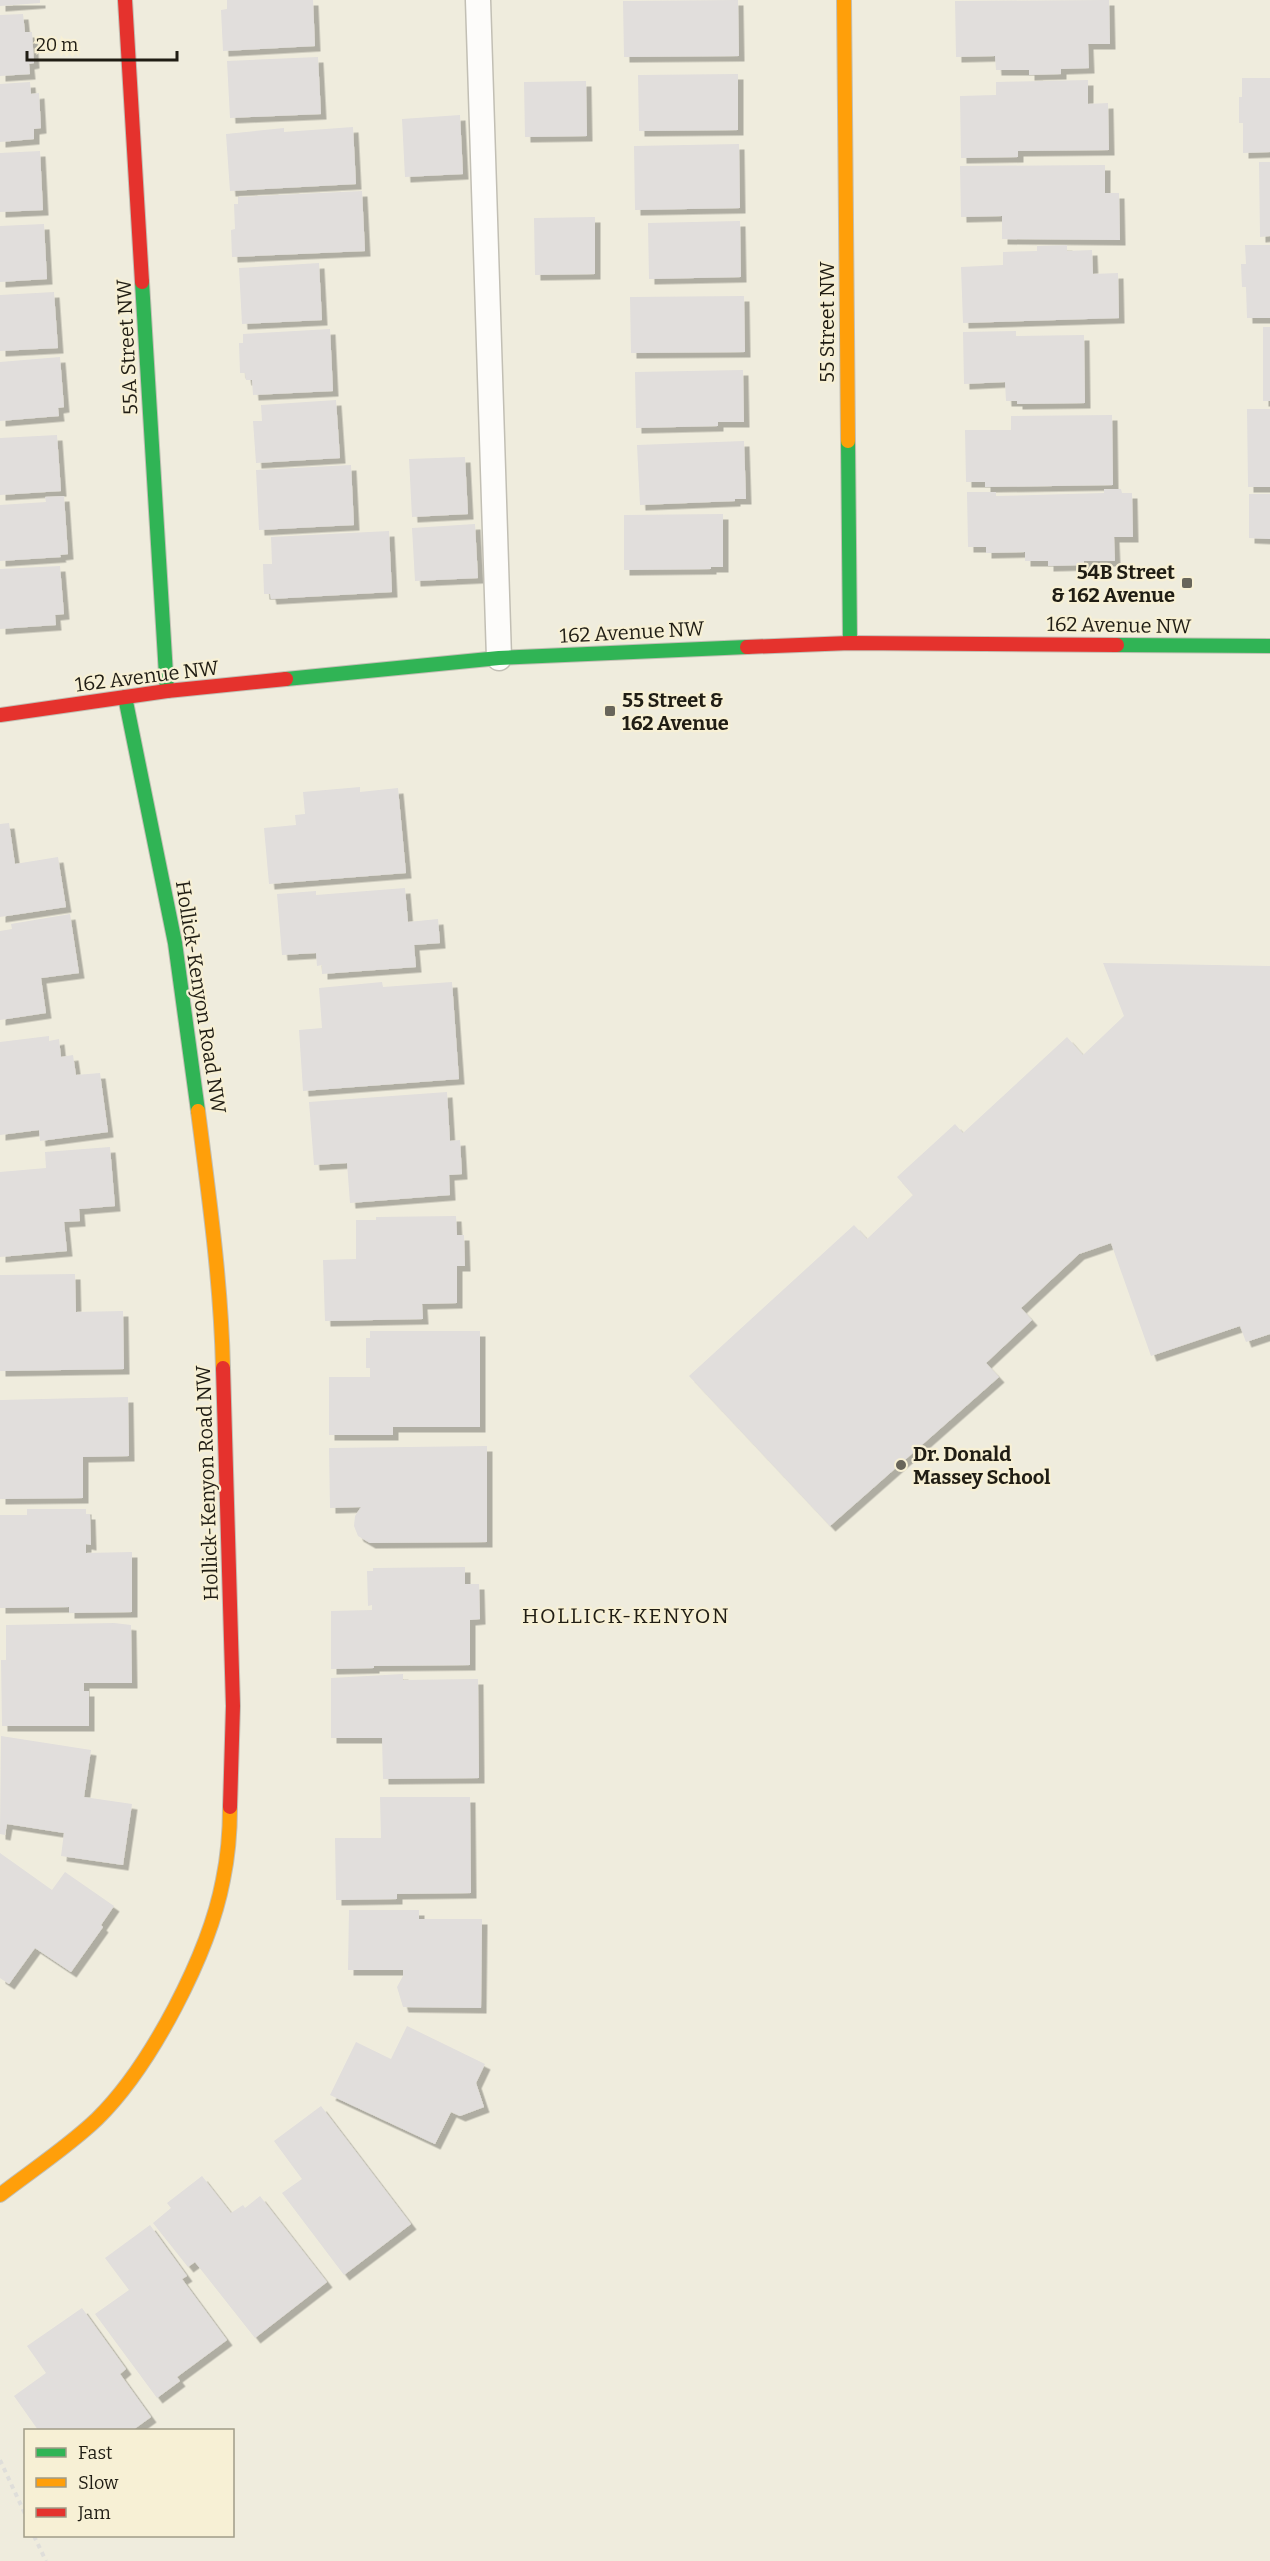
<svg xmlns="http://www.w3.org/2000/svg" width="1270" height="2561" font-family="Bitter,serif">
<style>
.building{fill:#e1dedc;filter:url(#shadow)}
.lines{fill:none;stroke-linecap:round;stroke-linejoin:round}
.lane-casing{stroke:#c2bfb4;stroke-width:27}
.fast-casing{stroke:#c2bfb4;stroke-width:16}
.slow-casing{stroke:#c2bfb4;stroke-width:16}
.jam-casing{stroke:#c2bfb4;stroke-width:16}
.path{stroke:#dfdeda;stroke-width:4;stroke-dasharray:4.5 4.5;stroke-linecap:butt}
.lane{stroke:#fdfcfa;stroke-width:24}
.fast{stroke:#30b455;stroke-width:14}
.slow{stroke:#ff9f0a;stroke-width:14}
.jam{stroke:#e5322d;stroke-width:14}
.poi-dot{fill:#68655a;stroke:#f7f0d5;stroke-width:2}
.labels{text-anchor:middle;dominant-baseline:central;stroke-width:4.5;stroke-linejoin:round;paint-order:stroke}
.street-label{font-size:20px;fill:#201d14;stroke:#f7f0d5}
.poi-label{font-size:20px;font-weight:bold;fill:#201d14;stroke:#f7f0d5;text-anchor:start}
.neighbourhood-label{font-size:21px;letter-spacing:1.5px;fill:#201d14;stroke:#f7f0d5}
</style>
<defs>
<filter id="shadow"><feDropShadow dx="5.5" dy="5.5" stdDeviation="0" flood-color="#0004"/></filter>
</defs>
<rect width="100%" height="100%" fill="#efecdd"/>
<path class="building" d="M0,0H40V3L0,6Z
M227,0H313L315,46L223,51L221,10L227,9Z
M738,0L739,56L624,57L623,1Z
M1109,0L1110,44H1088L1089,68L1061,69V74L1029,75V70H996L995,56L956,57L955,1Z
M23,14L25,32H32L34,63L29,64L30,74L0,76V15Z
M318,57L321,114L230,118L227,61Z
M738,74V130L639,131L638,75Z
M1242,78H1270V152L1243,153V123H1239V97H1242Z
M1088,80V104L1108,103L1109,150L1018,151V157L961,158L960,96L996,95V82Z
M586,81L587,136L525,137L524,82Z
M30,82L31,94L39,93L41,128L34,129V139L0,142V84Z
M460,115L463,174L405,177L402,119Z
M353,127L356,184L230,191L226,134L284,128V132Z
M739,144L740,208L635,210L634,146Z
M40,151L43,210L0,212V153Z
M1259,162H1270V236L1260,237Z
M1105,165V193H1119L1120,240L1002,239V216L961,217L960,166Z
M362,191L365,251L232,257L231,230L235,229L234,204H238V197Z
M595,217V274L535,275L534,218Z
M740,221L741,277L649,279L648,223Z
M44,224L47,279L0,282V226Z
M1067,245V251L1092,250L1093,274L1118,273L1119,318L963,323L961,267L1003,265V252L1037,251V246Z
M1245,245H1270V318H1247L1246,287H1242L1241,264H1246Z
M319,263L322,320L242,324L239,268Z
M54,292L58,348L0,351V295Z
M744,296L745,352L631,353L630,297Z
M1263,327H1270V401H1263Z
M330,329L333,391L253,395L252,380H246L245,373H240L239,343H243V334Z
M1016,331V336L1084,335L1085,403L1017,404V401H1006L1005,382L964,384L963,332Z
M60,357L64,407L58,408L59,416L0,421V362Z
M743,370L744,422H718V426L636,428L635,372Z
M336,400L340,458L256,463L253,421H262L261,405Z
M1247,409H1270V487H1248Z
M1112,415L1113,485L985,487V482H966L965,430H1011V416Z
M57,435L61,491L0,495V438Z
M744,441L746,499H735V501L640,505L637,445Z
M465,457L468,514L412,517L409,459Z
M351,465L354,525L259,530L256,470Z
M1104,489H1121L1122,493H1132L1133,537H1114L1115,561H1084V565L1048,566V561H1025V552L986,553V547H968L967,492H996V496L1104,493Z
M1249,494H1270V539L1249,538Z
M64,496L68,554L60,555L61,557L0,561V505L46,502L45,497Z
M723,514V567H711V569L624,570V515Z
M475,524L478,578L415,581L412,528Z
M389,531L392,592L271,599L270,594H264L263,564H272L271,537Z
M60,566L64,614L55,615L56,625L0,629V569Z
M360,787V792L398,788L406,873L269,884L264,828L296,825L295,815L305,814L303,792Z
M9,823L15,864L58,857L66,907L0,917V824Z
M405,888L408,922L438,919L440,943L414,945L416,967L322,974V965L317,966L316,953L282,955L277,894L316,891V895Z
M70,914L79,973L41,978L46,1013L0,1020V931L12,929L11,924Z
M1103,963L1270,966V1334L1246,1342L1240,1326L1151,1356L1111,1243L1079,1254L1021,1308L1032,1320L986,1363L999,1377L830,1526L689,1376L854,1225L867,1239L913,1195L897,1177L955,1124L963,1133L1067,1037L1083,1055L1124,1016Z
M382,982L383,987L452,982L459,1079L303,1091L299,1030L322,1028L319,988Z
M49,1036V1041L59,1039L61,1057L73,1055L76,1075L100,1073L108,1132L40,1141L39,1130L0,1135V1042Z
M447,1092L450,1141L460,1140L462,1174L449,1175L450,1195L350,1203L347,1163L314,1165L309,1102Z
M110,1147L115,1206L79,1209L80,1221L64,1222L67,1251L0,1257V1172L46,1168L45,1152Z
M456,1216L457,1235H464L465,1266H457V1303L422,1304L423,1319L325,1321L323,1260L356,1259V1220H376V1217Z
M75,1274L76,1312L123,1311L124,1369L0,1371V1275Z
M370,1331H480V1427H393V1435H329V1377H370V1368H366V1338H370Z
M128,1397L129,1456L83,1457V1498L0,1499V1400Z
M487,1446V1542L370,1543L358,1536L354,1526L355,1516L361,1507L330,1508L329,1448Z
M27,1509H86V1514H90L91,1545L86,1544V1553L132,1552V1612L69,1613V1607L0,1608V1515H27Z
M465,1567V1584H479L480,1619L470,1620V1665L374,1666V1668L331,1669V1611L372,1610V1605L368,1606L367,1571H373V1568Z
M114,1623L131,1625L132,1683H84V1691H89V1726H2L1,1660H6V1625Z
M403,1674V1680L478,1679L479,1778L383,1779L382,1738H331V1678Z
M1,1736L91,1750L84,1797L132,1804L123,1865L61,1856L64,1833L7,1824L5,1835L0,1834Z
M380,1797H470L471,1893L397,1894V1899L336,1900L335,1838H381Z
M0,1853L52,1890L65,1872L114,1906L101,1925L103,1927L71,1972L35,1948L9,1984L0,1978Z
M349,1910H419V1919H482L481,2008L403,2007L397,1987L403,1976V1970H348Z
M407,2026L485,2064L476,2083L484,2107L460,2116L451,2112L435,2144L330,2095L356,2042L391,2059Z
M321,2106L411,2224L344,2275L282,2193L302,2179L274,2141Z
M202,2176L231,2213L243,2205L245,2208L260,2196L327,2282L255,2338L195,2262L188,2267L153,2223L171,2208L167,2203Z
M150,2225L187,2276L182,2279L227,2340L177,2377L180,2381L157,2398L95,2314L129,2290L105,2258Z
M82,2308L126,2369L120,2374L151,2417L133,2430H38L14,2396L46,2373L27,2346Z"/>
<g class="lines">
<g class="lane-casing">
<path id="lane" d="M478,0L499,658"/>
</g>
<g class="fast-casing">
<path id="fast" d="M142,282L167,691
M848,441L850,643
M1117,645L1270,646
M286,679L499,658L747,647
M125,697L175,943L198,1111"/>
</g>
<g class="slow-casing">
<path id="slow" d="M844,0L848,441
M198,1111C209,1197 221,1282 223,1368
M0,2195C31,2171 69,2146 97,2119C151,2066 209,1954 223,1880C228,1856 230,1831 230,1807"/>
</g>
<g class="jam-casing">
<path id="jam" d="M125,0L142,282
M747,647L850,643L1117,645
M0,715L167,691L286,679
M223,1368L233,1706L230,1807"/>
</g>
<path class="path" d="M0,2460L26,2516
M34,2536L46,2561"/>
<use href="#lane" class="lane"/>
<use href="#fast" class="fast"/>
<use href="#slow" class="slow"/>
<use href="#jam" class="jam"/>
</g>
<g class="poi-dot">
<rect x="1181" y="577" width="12" height="12" rx="3"/>
<rect x="604" y="705" width="12" height="12" rx="3"/>
<circle cx="901" cy="1465" r="6"/>
</g>
<g class="labels">
<g class="street-label">
<text transform="translate(827 322) rotate(-90)">55 Street NW</text>
<text transform="translate(127 347) rotate(-93)">55A Street NW</text>
<text transform="translate(1119 625) rotate(1)">162 Avenue NW</text>
<text transform="translate(632 632) rotate(-3)">162 Avenue NW</text>
<text transform="translate(147 676) rotate(-7)">162 Avenue NW</text>
<text transform="translate(201 997) rotate(81)">Hollick-Kenyon Road NW</text>
<text transform="translate(207 1483) rotate(-92)">Hollick-Kenyon Road NW</text>
</g>
<g class="poi-label">
<text x="1175" y="572" text-anchor="end">54B Street<tspan x="1175" dy="23">&amp; 162 Avenue</tspan></text>
<text x="622" y="700">55 Street &amp;<tspan x="622" dy="23">162 Avenue</tspan></text>
<text x="913" y="1454">Dr. Donald<tspan x="913" dy="23">Massey School</tspan></text>
</g>
<g class="neighbourhood-label">
<text x="626" y="1616">HOLLICK-KENYON</text>
</g>
</g>
<rect x="24" y="2429" width="210" height="108" fill="#f7f0d5" stroke="#a19c88" stroke-width="1.5"/>
<rect x="36" y="2448" width="30" height="9" fill="#30b455" stroke="#a19c88" stroke-width="1.5"/>
<text x="78" y="2459" font-size="18" fill="#201d14">Fast</text>
<rect x="36" y="2478" width="30" height="9" fill="#ff9f0a" stroke="#a19c88" stroke-width="1.5"/>
<text x="78" y="2489" font-size="18" fill="#201d14">Slow</text>
<rect x="36" y="2508" width="30" height="9" fill="#e5322d" stroke="#a19c88" stroke-width="1.5"/>
<text x="78" y="2519" font-size="18" fill="#201d14">Jam</text>
<path d="M27 51v9h150v-9" fill="none" stroke="#201d14" stroke-width="3"/>
<text x="36" y="51" font-size="18" fill="#201d14" stroke="#f7f0d5" stroke-width="4.5" paint-order="stroke">20 m</text>
</svg>
